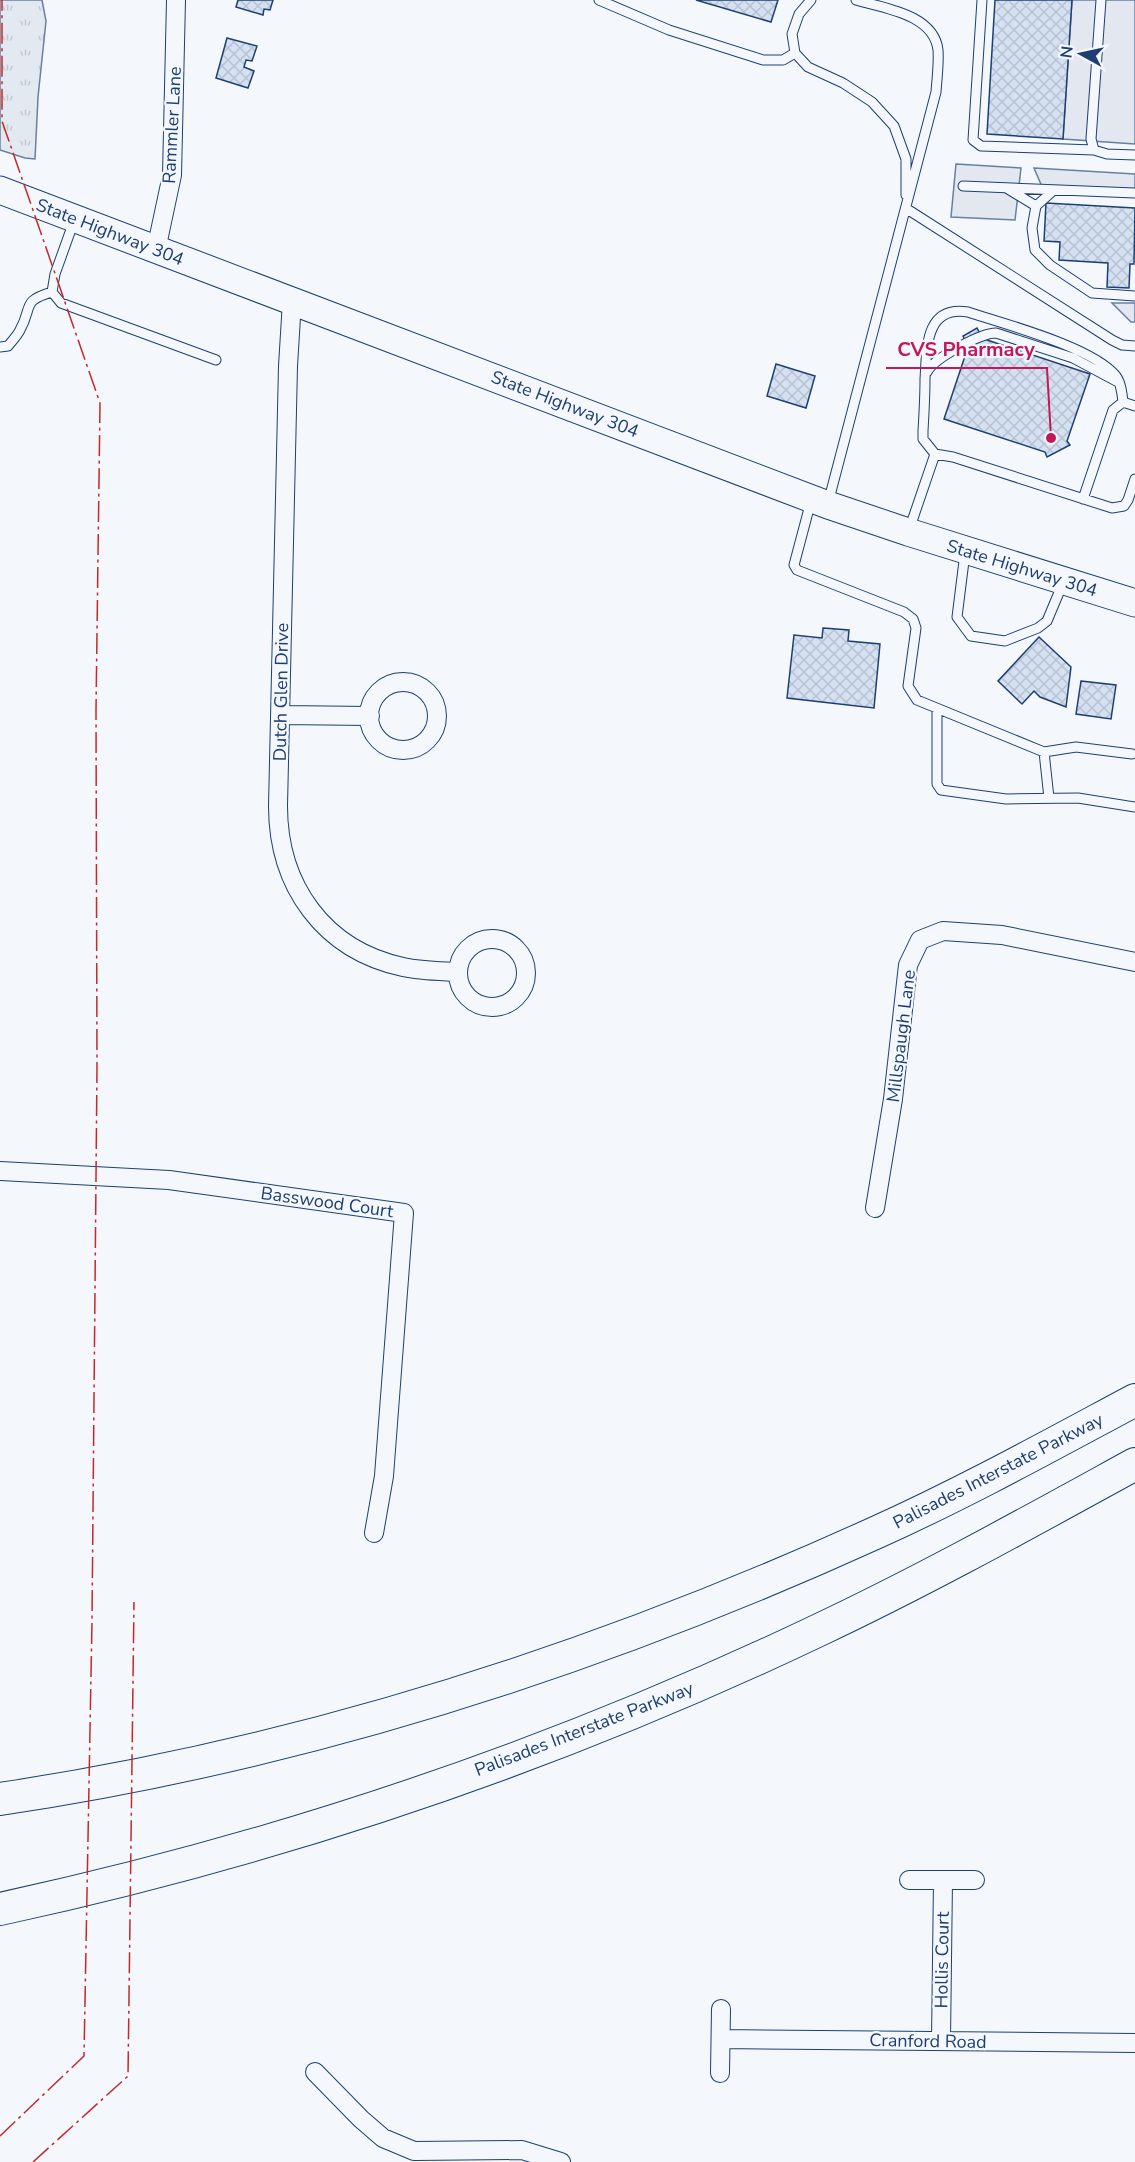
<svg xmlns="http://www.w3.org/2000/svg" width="1135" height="2162" font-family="'Nunito Sans',sans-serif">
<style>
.grass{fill:url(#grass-tufts);stroke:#687fa3;stroke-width:1.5}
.parking{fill:#e3e8f0;stroke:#687fa3;stroke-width:1.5}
.building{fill:url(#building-cross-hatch);stroke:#1d3f73;stroke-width:1.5}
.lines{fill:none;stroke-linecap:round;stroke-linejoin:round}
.service-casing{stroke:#1d3f73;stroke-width:11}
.minor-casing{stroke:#1d3f73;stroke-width:20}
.primary-casing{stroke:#1d3f73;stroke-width:29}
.motorway-casing{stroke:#1d3f73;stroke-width:34}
.service{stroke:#f4f7fb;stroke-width:9}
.minor{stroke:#f4f7fb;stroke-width:18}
.primary{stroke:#f4f7fb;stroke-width:27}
.motorway{stroke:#f4f7fb;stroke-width:32}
.power{stroke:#c62828;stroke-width:1.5;stroke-dasharray:21 4.5 3 4.5;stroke-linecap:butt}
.labels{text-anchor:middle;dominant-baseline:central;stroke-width:4.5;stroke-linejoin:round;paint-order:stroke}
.street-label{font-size:18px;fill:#1d3f73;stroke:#f4f7fb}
.leader{fill:none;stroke:#c2185b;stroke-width:2}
.callout-dot{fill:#c2185b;stroke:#f4f7fb;stroke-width:2}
.callout-label{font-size:20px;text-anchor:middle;font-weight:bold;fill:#c2185b;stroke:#f4f7fb;stroke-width:4.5;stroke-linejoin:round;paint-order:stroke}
</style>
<defs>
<pattern id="grass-tufts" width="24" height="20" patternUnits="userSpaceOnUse" patternTransform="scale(1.5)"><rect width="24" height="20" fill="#e3e9f0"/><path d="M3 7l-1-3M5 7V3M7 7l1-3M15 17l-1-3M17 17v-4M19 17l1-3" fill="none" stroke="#c2c9d1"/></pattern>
<pattern id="building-cross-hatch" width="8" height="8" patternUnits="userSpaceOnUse" patternTransform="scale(1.5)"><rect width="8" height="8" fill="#d5e0f0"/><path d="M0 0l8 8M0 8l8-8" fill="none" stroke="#b6c1d1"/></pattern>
</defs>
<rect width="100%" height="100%" fill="#f4f7fb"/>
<path class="grass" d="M0,0H42L46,21L38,97L35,159L25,158L0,150Z"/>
<path class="parking" d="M1072,0H1135V144L1063,139Z
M956,164L1021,168L1015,220L951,217Z
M1034,168L1135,174V194L1043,189Z
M1112,303H1135V322H1131Z"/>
<path class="building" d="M238,0H273L270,10L264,9L263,15L236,7Z
M696,0H778L771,22Z
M995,0H1072L1063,139L987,134Z
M227,38L257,46L252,61L246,60L244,67L254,71L248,88L216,78Z
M1046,203L1135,208L1134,264H1130L1129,288L1107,287L1108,263L1059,260L1060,242L1044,241Z
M977,328L983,339L968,347L963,336Z
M984,339L1090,374L1067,441L1070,445L1047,457L1045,452L944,419L968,347Z
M776,364L815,376L806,408L767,396Z
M823,628L849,630L848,641L880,644L874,708L787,698L794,635L822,638Z
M1039,637L1071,667L1066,707L1040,697L1034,691L1022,704L998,681Z
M1081,681L1116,685L1111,719L1076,714Z"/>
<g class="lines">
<g class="service-casing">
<path id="service" d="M599,0L669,30L763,60H783L795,53
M811,0L799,14L792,34L795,53L808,67L843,83L872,102L894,126L906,159V195
M982,0L973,140L981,146L1094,150
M1101,0L1091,139L1094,150L1107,154L1135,155
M963,186L1135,193
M1008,189L1036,206
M1054,190L1036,206L1032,228L1035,250L1050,265L1092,293L1135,296
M907,209L1112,340L1122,345L1135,346
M74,221L55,274L52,292L61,303L216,360
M0,347L8,346C12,341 17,336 20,330C33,307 21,301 52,292
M927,372C934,358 981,333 996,333L1073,358L1116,381
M1123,402L1135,406
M935,454L923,439V431C924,414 925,397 925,379C927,350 924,305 968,312C1004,324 1093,347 1116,376C1121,383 1122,393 1123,402
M1083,499L1113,410L1123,402
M811,501L794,565L797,570L904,612L913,619L916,628L908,686L917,700L1044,752L1076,747L1132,754
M828,503L936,92C937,78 939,63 938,50C934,14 883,8 856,0
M909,530L935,454L953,457L1112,508L1124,506L1128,500L1135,479
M965,553L957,617L971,636L1005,641L1038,628L1047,621L1063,583
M937,710V784L941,790L1006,799L1078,798L1135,807
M1044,752L1049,798"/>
</g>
<g class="minor-casing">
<path id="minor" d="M156,250L172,175L176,0
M292,301L288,366L278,806C278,886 324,950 403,967C421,971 440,971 458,972
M369 716a34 34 0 1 1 68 0a34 34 0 1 1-68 0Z
M281,715L370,716
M458 973a34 34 0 1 1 68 0a34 34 0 1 1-68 0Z
M0,1171L169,1180L404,1213L384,1476L374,1533
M875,1208L893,1099L908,965L920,940L943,931L1002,935L1135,962
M909,1880H975
M721,2039L1135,2043
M941,2041L943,1880
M315,2072L361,2119L383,2138L414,2151L522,2150L561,2162
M720,2073L721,2009"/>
</g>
<g class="primary-casing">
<path id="primary" d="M0,190L828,505L908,532L1135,603"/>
</g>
<g class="motorway-casing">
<path id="motorway" d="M0,1799C302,1754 598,1659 875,1533C964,1493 1049,1446 1135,1400
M0,1909C282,1848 559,1754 819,1630C927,1579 1031,1521 1135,1464"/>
</g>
<use href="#service" class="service"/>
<use href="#minor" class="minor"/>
<use href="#primary" class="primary"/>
<use href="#motorway" class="motorway"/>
<path class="power" d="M0,2136L84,2056L92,1621L97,1066L96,710L100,403L2,121V0
M33,2162L128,2076L134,1602"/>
</g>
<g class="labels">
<g class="street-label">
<text transform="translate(172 125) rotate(-87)">Rammler Lane</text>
<text transform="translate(110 232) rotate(21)">State Highway 304</text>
<text transform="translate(565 404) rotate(21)">State Highway 304</text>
<text transform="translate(1022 568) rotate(17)">State Highway 304</text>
<text transform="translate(281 692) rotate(-89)">Dutch Glen Drive</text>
<text transform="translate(901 1036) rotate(-83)">Millspaugh Lane</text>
<text transform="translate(327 1202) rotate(8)">Basswood Court</text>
<text transform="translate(998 1471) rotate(-27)">Palisades Interstate Parkway</text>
<text transform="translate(584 1729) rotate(-21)">Palisades Interstate Parkway</text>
<text transform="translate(942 1960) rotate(-89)">Hollis Court</text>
<text transform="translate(928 2041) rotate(1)">Cranford Road</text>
</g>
</g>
<path class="leader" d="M1051 438L1047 368H886"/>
<circle class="callout-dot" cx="1051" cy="438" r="6"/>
<g class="callout-label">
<text x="966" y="356">CVS Pharmacy</text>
</g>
<g transform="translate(1081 54) rotate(278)" stroke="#f4f7fb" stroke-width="4.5" paint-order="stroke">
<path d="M0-4.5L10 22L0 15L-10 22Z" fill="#1d3f73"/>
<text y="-9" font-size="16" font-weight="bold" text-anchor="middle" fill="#1d3f73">N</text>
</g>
</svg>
